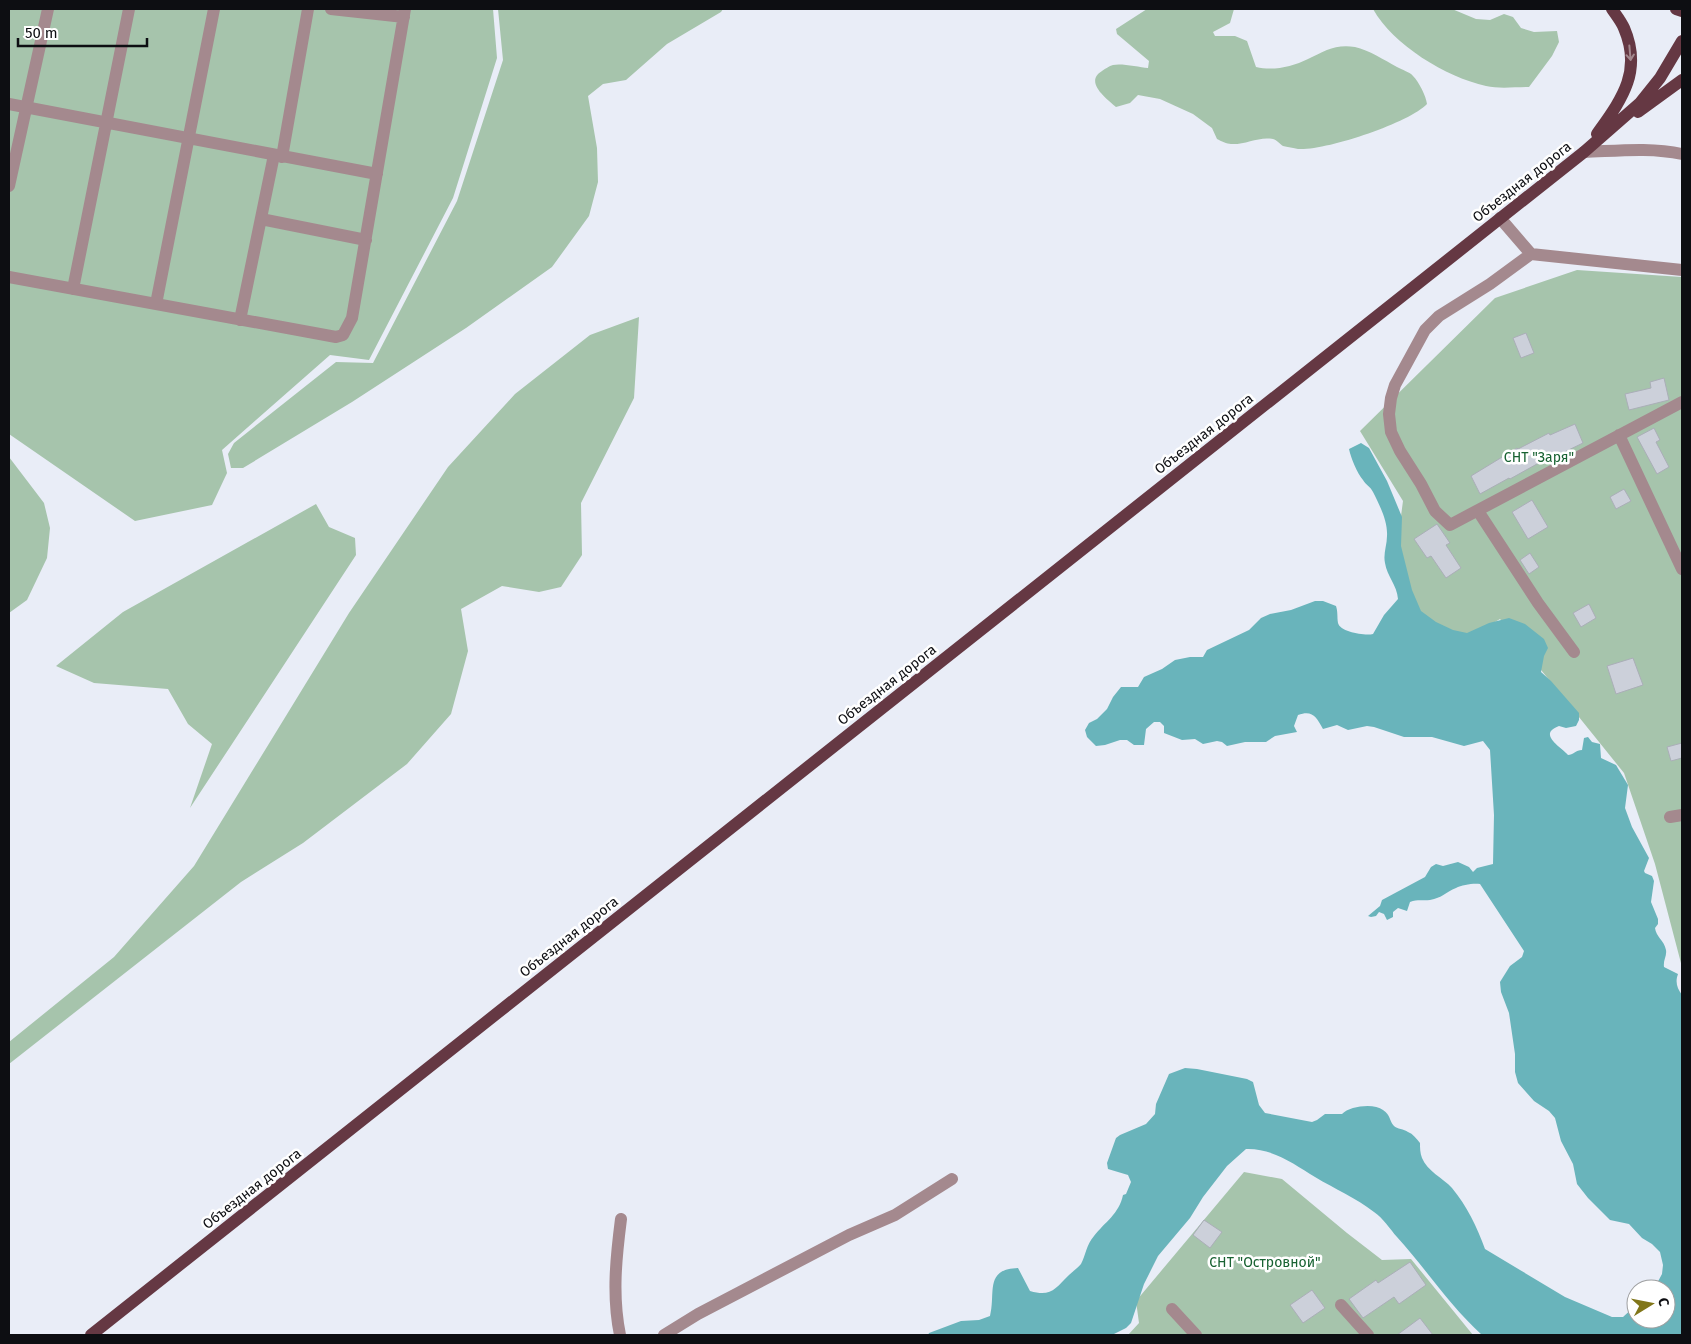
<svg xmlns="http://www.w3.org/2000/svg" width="1691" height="1344" font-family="'Fira Sans',sans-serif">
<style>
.green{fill:#a6c4ac}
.water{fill:#69b4bb}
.building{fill:#ccd0da;stroke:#aaaeb7}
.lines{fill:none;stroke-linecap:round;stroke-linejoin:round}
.minor{stroke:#a4898e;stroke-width:12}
.major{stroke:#653843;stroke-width:12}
.oneway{stroke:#a3888e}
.labels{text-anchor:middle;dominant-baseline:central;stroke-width:5;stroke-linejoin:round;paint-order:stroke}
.street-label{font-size:14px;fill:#0d0e12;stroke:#fff}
.park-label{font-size:14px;fill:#186232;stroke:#fff}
</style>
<rect width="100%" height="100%" fill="#e9edf7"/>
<path class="green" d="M9,9H493L497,58L453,198L369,360L330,355L222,450L227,473L212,505L135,521L9,434Z
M498,9H723L721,12L667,44L626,80L603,84L588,96L597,148L598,182L589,216L552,267L466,328L352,402L243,468H231L228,454L234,443L336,362L373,363L457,201L503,60Z
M1147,9H1234L1230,23L1213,32L1215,36H1235L1247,41L1256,67C1273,71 1292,67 1308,59C1325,51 1335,44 1355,47C1369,50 1384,60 1397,67C1402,70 1410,72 1413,76C1419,82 1426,96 1427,104C1409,123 1325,151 1298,149C1294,148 1287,147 1283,146C1280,144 1277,140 1273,139C1259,136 1245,145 1231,144C1227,144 1221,141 1217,139L1212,128L1193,114L1160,99L1138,95L1130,103L1116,107C1106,98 1084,82 1102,71C1105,69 1109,66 1113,65C1121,63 1139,67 1148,68L1149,61L1117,34L1116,29Z
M1373,9H1452L1476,19L1490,20L1504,14L1513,17L1521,28L1534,32L1557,31L1559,42L1552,56L1529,87C1515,87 1499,89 1486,86C1446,77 1393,45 1373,9Z
M1577,270L1682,277V967L1655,864L1624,773L1500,619L1461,642L1410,618L1394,569L1403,501L1360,431L1495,298Z
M639,317L634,398L581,503L582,555L561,587L539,592L502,586L461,609L468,651L451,714L407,764L303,843L241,882L9,1064V1042L114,957L194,866L349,613L448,467L515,394L590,335Z
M9,457L44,503L50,528L47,558L27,600L9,613Z
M316,504L329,527L355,538L356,555L190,808L212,744L188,724L168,689L94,683L56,666L123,612Z
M1244,1172L1282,1179L1347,1233L1382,1260L1411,1259L1473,1335H1128L1139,1323L1136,1301Z"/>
<path class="water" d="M1361,443L1369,448L1387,481L1402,517L1401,546L1412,590L1421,611L1436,622L1453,630L1467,633L1489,623L1509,618L1525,624L1544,639L1548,648L1544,656L1541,672L1551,681L1579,713V720L1576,726L1566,728L1559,726C1537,734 1561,747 1568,755C1573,755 1576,750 1582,750L1584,738L1588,737L1592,742L1600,744L1601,758L1616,765L1628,785L1625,808L1632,827L1649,858L1644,871L1645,873L1652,876L1654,881L1651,902L1658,919V924L1655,928C1656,937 1664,940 1666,950C1667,956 1663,960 1664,967L1678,974C1675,982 1677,988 1682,995V1335H1482C1450,1306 1426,1269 1397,1237C1390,1229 1383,1218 1374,1212C1356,1198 1335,1189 1315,1177C1294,1164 1272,1148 1246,1149L1227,1166L1203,1197L1190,1218L1158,1256L1144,1284L1131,1323L1126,1328L1112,1335H928L929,1333L961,1321L979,1320L990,1316C996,1293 984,1269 1018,1268L1030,1291C1051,1297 1055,1289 1069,1275C1073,1271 1078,1268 1081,1264C1086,1255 1086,1245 1094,1236C1105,1222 1119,1214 1123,1195L1126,1194L1131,1182L1128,1175L1108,1169L1107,1163L1116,1138L1120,1135L1146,1124L1155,1114L1156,1104L1169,1074L1185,1068L1197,1069L1247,1079L1253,1082L1259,1105L1265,1113L1312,1122L1317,1120L1325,1114H1342C1350,1106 1374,1103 1383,1110C1391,1115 1389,1121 1394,1126C1397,1129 1404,1129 1408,1132C1413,1134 1416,1138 1420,1143C1420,1148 1420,1153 1422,1158C1427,1171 1443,1178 1452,1188C1467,1206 1477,1227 1485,1249L1565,1297L1612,1317H1623L1636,1305V1319H1666V1289H1654L1662,1274L1663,1265L1660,1252L1652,1244L1642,1238L1629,1224L1610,1220L1588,1198L1577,1184L1573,1164L1561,1141L1555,1118L1549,1111L1534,1101L1518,1083L1515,1072V1054L1509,1013L1501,992L1500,982L1510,966L1522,957L1524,951L1480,884C1473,883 1462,885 1456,888C1446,892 1442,898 1430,900C1423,901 1418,899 1410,902L1407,911L1398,908L1393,912V917L1387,920L1384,914L1379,912L1376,916L1371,917L1368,916L1380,906L1382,900L1425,877L1431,867L1436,864L1443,866L1458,862L1469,867L1473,872L1477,868L1493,864L1494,815L1490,750L1483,741L1464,746L1432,737H1404L1374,727L1367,726L1348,730L1337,725L1323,729C1316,717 1313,710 1298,715L1294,726L1297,732L1275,736L1266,742H1245L1227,746L1222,742L1217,741L1203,744L1195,739L1182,740L1164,733V726L1160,722H1154L1146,729L1144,745H1134L1127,740H1120L1105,745L1096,746L1087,737L1085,730L1089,723L1097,719L1107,709L1113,697L1121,687H1138L1144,677L1162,669L1175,660L1190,657H1203L1207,650L1249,630L1261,618L1270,614L1291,610L1315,601H1323L1336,606C1338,612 1337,617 1338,623C1340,632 1365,636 1373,634L1384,615L1398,599C1397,585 1387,576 1385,563C1383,554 1387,545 1387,536C1388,521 1379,504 1373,492C1370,486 1366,485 1363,480C1357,473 1351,458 1349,449Z"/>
<path class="building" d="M1526,333L1534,353L1521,358L1513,338Z
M1664,378L1669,400L1629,410L1625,394L1651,388L1650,382Z
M1575,424L1583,443L1546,461V459L1510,479L1509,478L1480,494L1471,476L1517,448L1518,449L1549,433L1550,435Z
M1654,428L1660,440L1656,442L1669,467L1657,474L1637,437Z
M1624,489L1631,501L1616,509L1610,497Z
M1532,500L1548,527L1528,539L1512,512Z
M1437,524L1450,543L1446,545L1461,568L1446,578L1431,556L1427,558L1414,539Z
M1530,553L1539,567L1529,574L1520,560Z
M1589,604L1596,618L1581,627L1573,613Z
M1633,658L1643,685L1616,694L1607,666Z
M1682,743V758L1671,761L1667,747Z
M1204,1220L1222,1232L1210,1248L1193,1235Z
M1410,1262L1426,1285L1399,1304L1394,1297L1363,1318L1349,1299L1376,1280L1378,1283Z
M1312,1290L1325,1308L1303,1323L1290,1305Z
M1420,1318L1433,1335H1397Z"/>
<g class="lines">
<path class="minor" d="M331,9L404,17
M9,104L377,174
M1584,152C1616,151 1650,147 1682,154
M282,157L308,9
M9,186L48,9
M1500,218L1531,254L1682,270
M261,219L366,240
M1531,254L1490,284L1439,316L1425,330L1395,385L1391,398L1389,414L1391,432L1400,451L1421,484L1435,511L1450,525L1682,402
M9,277L336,337L343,335L352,318L405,9
M73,289L129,9
M156,304L214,9
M240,320L274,155
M1619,435L1682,569
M1478,511L1538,603L1574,652
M1670,817L1682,815
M1341,1305L1368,1335
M1172,1309L1196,1335
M620,1335C612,1296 616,1258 621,1219
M664,1335L698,1314L849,1235L895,1215L952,1179"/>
<path class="major" d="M1676,9L1682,11
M1638,112L1682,80
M1597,134C1621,100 1643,72 1624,28C1621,21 1616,15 1612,9
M91,1335L1584,152L1640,103L1660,78L1682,41"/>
</g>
<defs><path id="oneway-shaft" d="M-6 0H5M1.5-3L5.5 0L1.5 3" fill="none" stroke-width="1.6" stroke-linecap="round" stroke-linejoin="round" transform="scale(1.25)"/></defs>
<use class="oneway" href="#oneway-shaft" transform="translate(1630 53) rotate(85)"/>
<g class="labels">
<g class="street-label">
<text transform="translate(1522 182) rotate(-38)">Объездная дорога</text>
<text transform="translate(1204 434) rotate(-38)">Объездная дорога</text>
<text transform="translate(887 685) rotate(-38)">Объездная дорога</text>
<text transform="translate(569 937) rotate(-38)">Объездная дорога</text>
<text transform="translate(252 1189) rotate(-38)">Объездная дорога</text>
</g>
<g class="park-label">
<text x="1539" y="457">СНТ "Заря"</text>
<text x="1265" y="1262">СНТ "Островной"</text>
</g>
</g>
<rect width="1691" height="1344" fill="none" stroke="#0d0e12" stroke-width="20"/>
<g transform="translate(1651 1304) rotate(80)"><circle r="24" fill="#ffffff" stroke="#9e9fa0"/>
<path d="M0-4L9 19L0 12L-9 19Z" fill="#817619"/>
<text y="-8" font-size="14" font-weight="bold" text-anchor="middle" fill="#0d0e12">С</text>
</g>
<path d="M18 38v8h129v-8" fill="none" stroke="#0d0e12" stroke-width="2.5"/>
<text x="25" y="38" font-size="15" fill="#0d0e12" stroke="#ffffff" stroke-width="4" paint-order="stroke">50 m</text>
</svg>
